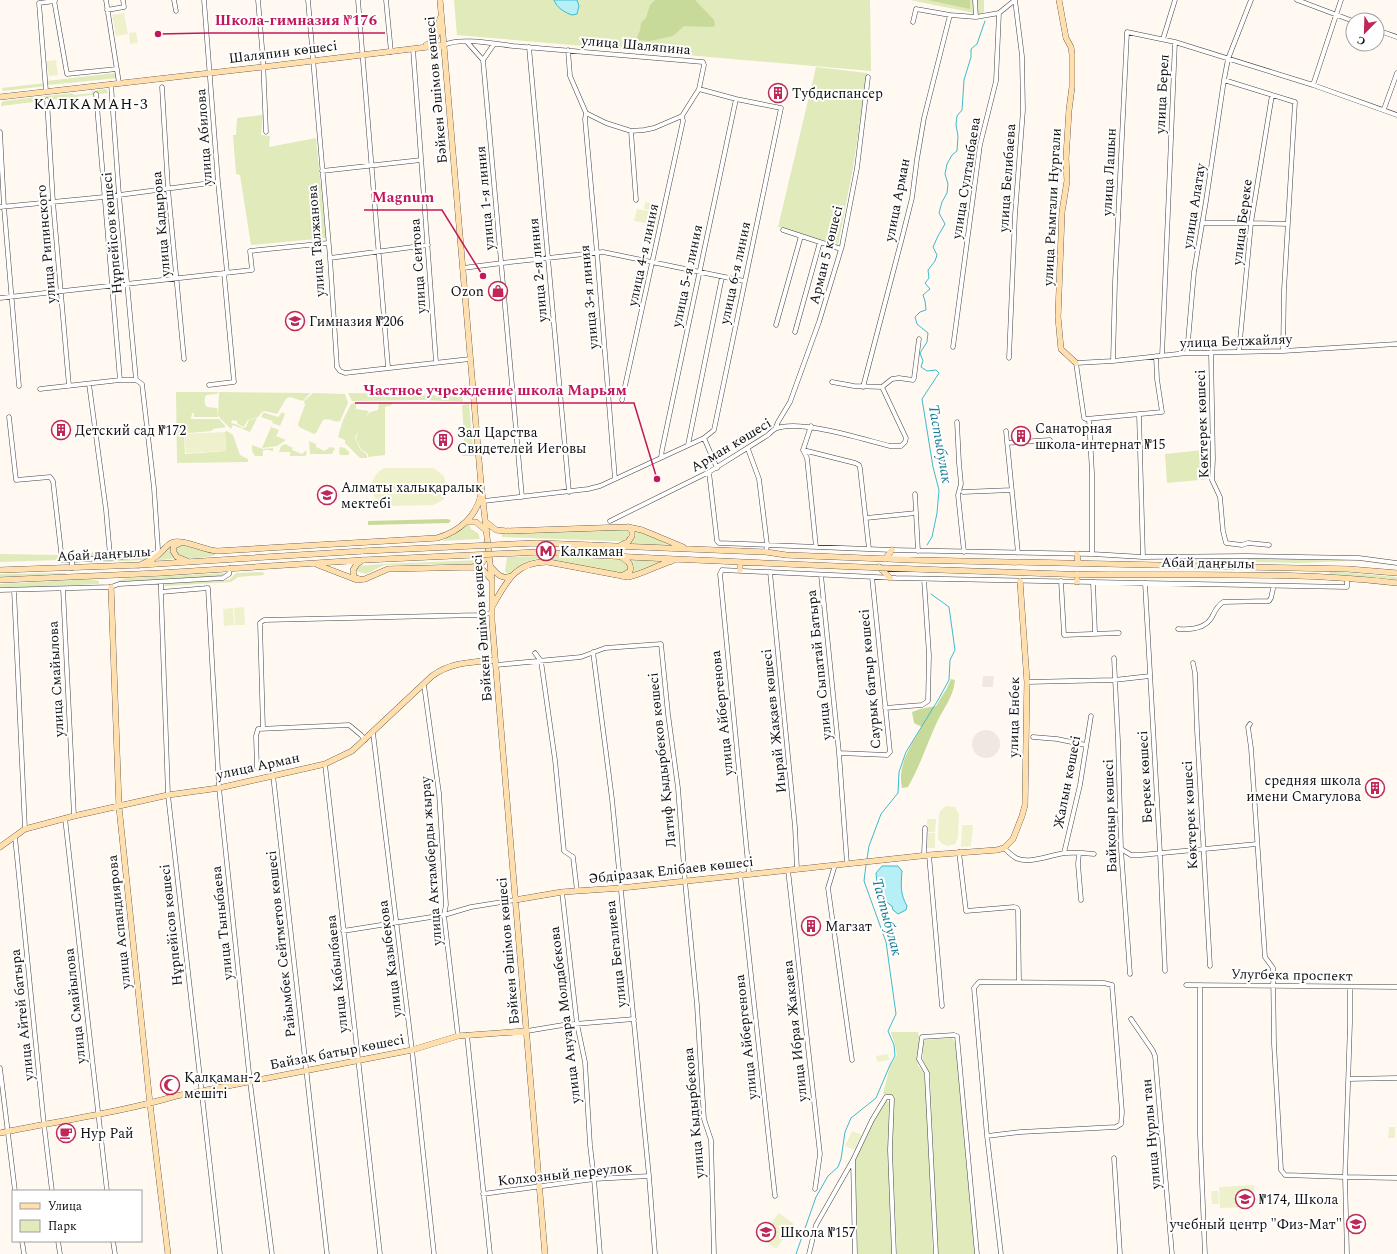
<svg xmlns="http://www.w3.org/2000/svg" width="1397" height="1254" font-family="Spectral,serif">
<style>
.green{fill:#e0eabb}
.forest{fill:#c8da9a}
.pitch{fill:#eef1cc}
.plaza{fill:#f0e7e0}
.water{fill:#b6eff6;stroke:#3ebacd}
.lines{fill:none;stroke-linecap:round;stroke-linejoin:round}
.stream{stroke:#3ebacd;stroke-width:1}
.street-casing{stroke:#424242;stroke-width:5}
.secondary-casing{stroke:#313131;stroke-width:6}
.street{stroke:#fff;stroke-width:4}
.secondary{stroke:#fedfad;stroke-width:5.5}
.secondary-bridge-casing{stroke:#313131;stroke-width:6;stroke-linecap:butt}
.secondary-bridge{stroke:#fedfad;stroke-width:5.5}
.labels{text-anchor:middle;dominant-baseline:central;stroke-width:4;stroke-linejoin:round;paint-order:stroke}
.street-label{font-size:14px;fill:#0f0f0f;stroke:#fff}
.poi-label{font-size:14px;fill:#0f0f0f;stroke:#fff;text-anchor:start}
.neighbourhood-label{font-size:15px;letter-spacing:1px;fill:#0f0f0f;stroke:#fff}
.water-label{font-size:15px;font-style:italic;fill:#177e93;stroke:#fff}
.leader{fill:none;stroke:#c2185b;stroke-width:1.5}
.callout-dot{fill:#c2185b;stroke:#fff;stroke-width:1.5}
.callout-label{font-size:15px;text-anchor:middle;font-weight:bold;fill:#c2185b;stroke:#fff;stroke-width:4;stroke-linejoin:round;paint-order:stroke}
</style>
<rect width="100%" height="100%" fill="#fff9f1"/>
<path class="green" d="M454,0H870L871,71L457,35Z
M910,0H984V12L979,14Z
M816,67L867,73L853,168L838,245L778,227Z
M115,73L118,75V78L48,85L47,81Z
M45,83L46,86L3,91L2,88Z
M106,89L108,93L1,106V103L4,101L72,93L74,95L92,93V91Z
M263,115L261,135L270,136L269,147L316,138L326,238L251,245L240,175L236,174L233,135H236L237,118Z
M176,392H218L217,394L206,395C204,399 204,404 207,407L217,408L218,417H194V413H192L191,419H219L226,427L213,429L212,431L177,434H184L185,454L226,451L225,432L227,431L233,435L240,455L248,459V462L177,463Z
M219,392L310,393L303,401L290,397L286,399L277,414L265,411L262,412L258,417L248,420L244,426L243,427L237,423V421L232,420L231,423L238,425L242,428L246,427L249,420L257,418L250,432L233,425L231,429L220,418L218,415Z
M313,393L345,394L348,403L340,421C334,423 330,417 323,420L316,433L314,434L299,427L298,424L305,405L304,401Z
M348,393L412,394L462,397L463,402L423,400L352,401Z
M392,402V405L385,407V455L368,457V454L361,449L356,439L358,431L355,438L360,449L367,455V458H360L345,443V440L338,437L343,420L351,404L356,403V409L369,411L366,416L370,412L378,410L379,403Z
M469,404L474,456H462V454H465L462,405Z
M282,412L285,414L280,426L272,423L273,421L261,417L263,413H265L278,417Z
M271,427L279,430L276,436L286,440L277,446L262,448Z
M309,441L316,444V447L325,451L327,449H328L329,447L335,448L332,454H310Z
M285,444L293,448L292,450L302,454L305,451L307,452L306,455L305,456H290V452H279L281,446Z
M252,445L263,449L273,448V451H270V450H263V456H255L252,451Z
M340,447L345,448L349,452V455H340L339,452Z
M1212,449L1210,479L1167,483L1165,454Z
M469,524L471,529L478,533L480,539L442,541Z
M612,528L626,530L630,533V536L625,541H615L502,537V534L509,533L560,532Z
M633,529L647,534L671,546L629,544C636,540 637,535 633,529Z
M173,545L171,547V553L175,558L154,561L163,555L169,546Z
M176,546H186L215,554V555C203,558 183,562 175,551Z
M107,551V556L103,557L65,558L63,554Z
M0,554L59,555V560L0,562Z
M544,556L619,560L627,563L628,570L622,573L536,559L525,562L511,572L507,574L505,571L507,557Z
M152,557L145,560L103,562V560Z
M1183,558H1231V560L1221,562L1186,561L1183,559Z
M1248,558L1342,560L1347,561L1299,563L1255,562L1248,560Z
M628,559L661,561L641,572L631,575C635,569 634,563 628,559Z
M481,560L473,564L384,565L366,574L355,571L358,566L383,564Z
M1330,571L1397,577V580L1329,574Z
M263,572L264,575L238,577L231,582L164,586L165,584L229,580L236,573Z
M66,573V574L0,577V574Z
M225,573L224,576L118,583V581L127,578Z
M91,579L99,581V584L38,587H0V584Z
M891,1032H918L920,1041L918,1065L924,1073L926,1095L933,1254H897L892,1143L894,1096L883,1094L890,1066L897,1055L895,1045Z
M952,1038L955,1042L975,1254H938L930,1076C927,1064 921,1064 923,1050C923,1045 923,1043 925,1040Z
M885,1101H887L889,1103L888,1140L892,1254H858L855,1160L874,1121Z"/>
<path class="forest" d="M655,0H695L714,20L715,25L713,27L684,26L673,36L650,41L636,40L640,30L641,23L646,18L650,5Z
M928,0H970V9Z
M447,519L451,520L449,523L368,525V521Z
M951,679L955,680C954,695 944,708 937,722C927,744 920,766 908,787L902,788C897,765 911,745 922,727L914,723L912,712L920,709L936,706L947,688Z"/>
<path class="pitch" d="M124,13L128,34L116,36L112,15Z
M136,32L138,43L130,44L129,33Z
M56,60L58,75L49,76L46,61Z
M645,202L659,205L658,211L644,209Z
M637,209L659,213L657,225L634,221Z
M225,432L226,451L186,453L184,434Z
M384,468H434L444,476L447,488L446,495L443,500L433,505L388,506C367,501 367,477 384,468Z
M244,607L245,625H235L234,608Z
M233,608L234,625L224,626L223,609Z
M946,806L955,807L959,814L958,838L955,844L948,846L941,843L938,838L939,814L941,810Z
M927,819H936L935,832H927Z
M962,825H973L971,846L961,847Z
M927,833H935V848H926Z
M888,1054L889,1060L877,1062L876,1056Z
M1389,1127H1395V1138H1388Z
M852,1131L862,1135L855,1150L845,1146Z
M1254,1185V1207L1220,1208L1219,1187Z
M1211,1191H1218L1219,1204H1212Z
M779,1213L794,1224L776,1249L760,1237Z"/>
<path class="plaza" d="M983,676H994L993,687H982Z
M972 744a14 14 0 1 1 28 0a14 14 0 1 1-28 0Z"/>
<path class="water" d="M554,0H577L579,6L577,14L572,15C564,12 557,8 554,0Z
M882,866H898L902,871C901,885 900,894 907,906L906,910L898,914L893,910L892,906L889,904L878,895L876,873Z"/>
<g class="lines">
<path class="stream" d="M927,545L932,537L937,513L939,490L933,467L922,399L939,373L936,370L927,371L921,367L923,361L920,353L927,342L928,333L917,324L915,317L920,312L926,310L925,301L923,295L930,289L925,283L929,278L928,270L935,261L937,255L933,247L938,236L945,224L939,213L942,202L947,193L948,184L945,174L947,164L952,155L957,151L958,136L956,125L957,116L962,110L964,80L971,57V49L977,44L985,21
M867,859L869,846L881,814L898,793L899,772L906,752L938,700L949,680L950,660L955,650L949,607L931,594
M796,1254L816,1197L828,1176L838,1167L841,1159L845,1132L851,1118L876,1098L890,1065L895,1056L894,1045L888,1031L896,1014L886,942L864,881L866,865"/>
<g class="street-casing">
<path id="street" d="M54,0L67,74L117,69
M106,0L119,83
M174,0L176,11
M204,0L218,182L227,272
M258,0L263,59L266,132
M308,0L330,258L337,367L340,371L345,373L470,359
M358,0L388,367
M386,0L391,52
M975,0L976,17
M1297,0L1353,21
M107,10L124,7L123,0
M913,22L916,9L950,15
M1377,30L1397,37
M1163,39L1175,0
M467,42L483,60
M494,44L483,60L522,497
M444,45C460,37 495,44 513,46C576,51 640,57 703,62L704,65L699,89L682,116L654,128L644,130L631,131L606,123L586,113L570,76L568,50
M529,47L569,492
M413,49L436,362
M1224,80L1295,102L1284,290L1283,351
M111,84L119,195L136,380
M1313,85L1341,0
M162,87L168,189L184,359
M46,91L39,3L55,1
M96,94L120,380
M47,100L53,202L69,386
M1384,109L1397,73
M586,113L585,119L597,253L615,479
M631,131L636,200
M0,132L4,207L19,386
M322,171L421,160
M0,207L104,197L218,182
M1202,223H1251L1288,224
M783,230L841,249
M330,258L428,245
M463,268L502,263L603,252L744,281
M0,298L252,270L250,251L328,243
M776,325L801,236
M795,332L820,242
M953,347L980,145L996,81L999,13
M1239,351L1251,223L1272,95
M1211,352L1213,459L1212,480L1220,497L1223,531L1226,543L1242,545L1248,543L1269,545
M1187,353L1194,272L1206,201L1224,80L1228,59L1251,0
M1156,356L1157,379L1162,412L1086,419L1084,418L1076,363L1113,361L1187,353L1283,351L1397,344
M1162,356L1175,42
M1009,358L1015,215L1023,110L1022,56L1015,0
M1113,361L1115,282L1127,32L1175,42L1313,85L1397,115
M832,382L854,386L882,387L892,379L899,378L913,380L914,378L919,339
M209,385L234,382L224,273
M863,387L902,238L912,198L917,159L924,118L950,15L976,17L999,13L1015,0
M40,389L120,380H136L142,384L154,488L158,549L157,552L150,555L107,558
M622,400L683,121L682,116
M1139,414L1143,557
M9,417L16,480L50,477L53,481L62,560H72
M1089,419L1092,473V554
M957,422L959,463L961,484L958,495L964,552
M775,429L778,422L790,402L819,322L842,246L857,168L868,77
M1006,431L1018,553
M704,438L717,468
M1007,443L1050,440
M688,445L722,277
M748,449L759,479L767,544L766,552
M803,450L855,463L859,465L860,468L869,549
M803,450L807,458L816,547
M803,450L811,426
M661,457L662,450L736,99
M709,472L717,541L719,543L892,550L1092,554L1143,557L1247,556L1359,558L1397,563
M963,492L1012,490
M915,494L918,551
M484,501L588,489L600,486L704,438L714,430L781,108L736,99L699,89
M866,518L916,513
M610,521L709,472L768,435C770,433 773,430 775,429C798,418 865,440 890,446H901L905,442L906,438L882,387
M72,568V560L107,558L110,555L106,510L89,384
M770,572L795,827L797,869
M821,575L839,753L847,864
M1061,581L1064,635L1119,633
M161,582V592L208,588L219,788L250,1082L272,1254
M1093,582L1095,633
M1145,583L1160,853L1165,971
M63,589L74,816
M0,590L111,587L119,584L223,578L229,574L230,568
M14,590L25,829
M161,592L168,795L220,1254
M1178,629C1190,630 1205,629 1212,617C1215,611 1217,606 1223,602L1269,601L1271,598L1273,589
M593,652L612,799L649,1176L655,1254
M535,653L541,661L555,760L564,851L573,857L577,891
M1114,658L1118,741L1121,849L1130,974
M1193,663L1195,673L1197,730L1210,966
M496,665L581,657L605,648L661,644L668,714L678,788L685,881L697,1005L704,1119L711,1140L714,1254
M1027,682L1114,680L1150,676
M424,685L439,793L446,905L444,915L458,1036
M885,708L922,705L928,701L929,655L924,579
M1250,724L1248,727L1251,748L1265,957L1273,968L1274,1044L1281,1170L1285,1175L1345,1177L1350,1023V987
M263,729L260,623L264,620L478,615L492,613
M373,733L412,1050L434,1254
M1033,737L1057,739L1086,745
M839,753L887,755L890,752L872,577
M325,764L380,1254
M257,768L256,736L258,729L349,725L361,735L365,740
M273,775L327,1254
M65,818L107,1191
M15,837L44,1125L52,1191
M1004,848C1007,851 1011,855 1016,858C1029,865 1052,854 1066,853C1075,852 1085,853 1094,854
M1121,849L1131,855H1141L1257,844
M959,852L966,911L1014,907L1017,908L1018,910L1019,982
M1064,853L1080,785L1091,716
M1079,853L1078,864L1081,900
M924,855L925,828
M929,855L942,1006
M835,865L828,888L852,1060
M788,870L820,1154L815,1189
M740,874L775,1196
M749,874L720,574L722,570L896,578L1347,587V579
M562,892L577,1024L585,1062L590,1145L594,1179L600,1254
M343,931L444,915L471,907L515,900
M1186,985L1397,987
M1200,985V1135L1205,1254
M1131,1019L1153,1051L1155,1056L1172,1254
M527,1031L563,1025L634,1019
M467,1035L490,1254
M0,1068L15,1191
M1348,1079L1397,1078
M987,1136L1021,1132L1116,1127L1121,1124L1122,1112L1112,985L1104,983L979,982L974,988L987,1136L1001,1254
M1114,1158L1120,1254
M853,1160L855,1254
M483,1194L594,1179L649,1176
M22,1241L24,1254
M58,1241L60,1254
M113,1241L115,1254
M809,1254L816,1225L853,1160L872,1120L886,1097H891L892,1099L890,1150L894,1254
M936,1254L927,1077V1073L919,1059L922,1037L954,1035L957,1036L977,1254
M1347,1254L1345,1177L1397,1178"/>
</g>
<g class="secondary-casing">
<path id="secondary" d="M440,0L481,484L492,581V621L545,1254
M1059,0L1066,38L1071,47L1072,54V87L1069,110L1066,158L1067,181L1062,212L1058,317L1061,349L1076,363
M426,45C439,41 438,30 440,18
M0,97L263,67L444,45
M467,522H476L487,531
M486,522L496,530L506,531L628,527L642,530L683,547
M180,543L174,546L173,551L177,557L187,561
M590,545L766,552L786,555L914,560L1348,569L1397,573
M621,545L628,542L632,536V531L628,527
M1077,554L1078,563
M591,555C748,563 904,569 1061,574C1173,577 1286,570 1397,583
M621,557C627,561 632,563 630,571L622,576
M885,559L892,550
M140,565C146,562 152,560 157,556C162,552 166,546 171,543C183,538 205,551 218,551L437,538C459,532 477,516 481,494
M318,565L357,580L365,579L388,569L473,567L483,570L491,579
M473,567L482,563L489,552
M491,567C497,574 502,580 511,576
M879,567L890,578
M0,570L140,565L363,551
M740,570V562
M1077,574V582
M359,579L354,577L353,570L357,564L363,560
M0,580L161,573L364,560
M111,587L119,807L150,1104L168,1254
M492,607C506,582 516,561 548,562L628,577C644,574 657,565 672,561
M0,847L25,829L74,816L168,795L219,788L325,764L352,751L432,676C451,662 472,662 495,660
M515,900L562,892L621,888L929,855L997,850L1004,848L1013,839L1022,816L1025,805L1027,682L1020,581
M0,1133C59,1121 118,1113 176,1096L412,1050L458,1036L527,1031"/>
</g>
<use href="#street" class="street"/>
<use href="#secondary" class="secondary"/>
<g class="secondary-bridge-casing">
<path id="secondary-bridge" d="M363,551L537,543L590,545
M364,560L538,552L591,555"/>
</g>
<use href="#secondary-bridge" class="secondary-bridge"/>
</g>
<defs>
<g id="building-ring" transform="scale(1)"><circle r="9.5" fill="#fff" stroke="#bf2757" stroke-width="1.5"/><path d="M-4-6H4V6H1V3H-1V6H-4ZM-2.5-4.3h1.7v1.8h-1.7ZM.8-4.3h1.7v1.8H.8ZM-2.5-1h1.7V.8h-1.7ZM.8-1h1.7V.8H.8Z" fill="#bf2757"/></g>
<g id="shop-ring" transform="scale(1)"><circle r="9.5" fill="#fff" stroke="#bf2757" stroke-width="1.5"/><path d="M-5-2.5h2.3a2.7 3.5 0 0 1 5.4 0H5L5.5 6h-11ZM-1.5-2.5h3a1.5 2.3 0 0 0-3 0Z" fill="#bf2757"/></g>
<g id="school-ring" transform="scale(1)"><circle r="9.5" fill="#fff" stroke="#bf2757" stroke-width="1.5"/><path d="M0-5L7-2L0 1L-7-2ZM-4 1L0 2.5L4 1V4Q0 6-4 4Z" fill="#bf2757"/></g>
<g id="metro-ring" transform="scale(1)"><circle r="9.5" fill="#fff" stroke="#bf2757" stroke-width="1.5"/><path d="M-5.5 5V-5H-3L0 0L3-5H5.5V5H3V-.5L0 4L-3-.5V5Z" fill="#bf2757"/></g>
<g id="mosque-ring" transform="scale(1)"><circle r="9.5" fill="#fff" stroke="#bf2757" stroke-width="1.5"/><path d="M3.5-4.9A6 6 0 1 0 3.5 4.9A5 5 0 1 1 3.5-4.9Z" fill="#bf2757"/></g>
<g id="cafe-ring" transform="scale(1)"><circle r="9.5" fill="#fff" stroke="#bf2757" stroke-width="1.5"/><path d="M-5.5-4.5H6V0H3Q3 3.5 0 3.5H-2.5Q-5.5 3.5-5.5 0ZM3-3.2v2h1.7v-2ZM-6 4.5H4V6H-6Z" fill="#bf2757"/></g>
</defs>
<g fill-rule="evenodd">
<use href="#building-ring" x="778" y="93"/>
<use href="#shop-ring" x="498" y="291"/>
<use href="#school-ring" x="295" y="321"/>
<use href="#building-ring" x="61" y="430"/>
<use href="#building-ring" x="1021" y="436"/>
<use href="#building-ring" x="443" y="440"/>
<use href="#school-ring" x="327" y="495"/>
<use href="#metro-ring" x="546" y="551"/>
<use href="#building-ring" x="1375" y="788"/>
<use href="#building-ring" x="811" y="926"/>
<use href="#mosque-ring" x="170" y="1085"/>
<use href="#cafe-ring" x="66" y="1133"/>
<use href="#school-ring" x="1245" y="1199"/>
<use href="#school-ring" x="1356" y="1224"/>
<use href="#school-ring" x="766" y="1232"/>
</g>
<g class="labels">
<g class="street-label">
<text transform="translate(636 45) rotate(5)">улица Шаляпина</text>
<text transform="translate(283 52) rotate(-7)">Шаляпин көшесі</text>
<text transform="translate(436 90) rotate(-95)">Бәйкен Әшімов көшесі</text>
<text transform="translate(1162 94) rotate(-87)">улица Берел</text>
<text transform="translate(204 137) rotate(-94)">улица Абилова</text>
<text transform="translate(1109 172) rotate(-87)">улица Лашын</text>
<text transform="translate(966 178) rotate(-81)">улица Султанбаева</text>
<text transform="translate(1007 178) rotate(-86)">улица Белибаева</text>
<text transform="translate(485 198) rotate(-95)">улица 1-я линия</text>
<text transform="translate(897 200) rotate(-79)">улица Арман</text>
<text transform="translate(1194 206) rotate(-81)">улица Алатау</text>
<text transform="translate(1052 207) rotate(-87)">улица Рымгали Нургали</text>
<text transform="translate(1242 222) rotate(-83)">улица Береке</text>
<text transform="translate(161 224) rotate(-95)">улица Кадырова</text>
<text transform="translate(112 233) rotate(-95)">Нұрпейісов көшесі</text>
<text transform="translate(316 241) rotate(-94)">улица Талжанова</text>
<text transform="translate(46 244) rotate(-95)">улица Рипинского</text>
<text transform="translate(643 255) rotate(-78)">улица 4-я линия</text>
<text transform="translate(826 255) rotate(-76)">Арман 5 көшесі</text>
<text transform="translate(418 266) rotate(-94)">улица Сеитова</text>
<text transform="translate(538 270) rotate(-95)">улица 2-я линия</text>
<text transform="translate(735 273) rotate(-78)">улица 6-я линия</text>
<text transform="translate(687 276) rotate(-78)">улица 5-я линия</text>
<text transform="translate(589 297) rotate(-95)">улица 3-я линия</text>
<text transform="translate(1236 341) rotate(-2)">улица Белжайляу</text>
<text transform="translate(1202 424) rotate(-92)">Көктерек көшесі</text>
<text transform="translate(731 445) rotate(-31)">Арман көшесі</text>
<text transform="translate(104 554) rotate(-3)">Абай даңғылы</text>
<text transform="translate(1208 563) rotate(1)">Абай даңғылы</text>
<text transform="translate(482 628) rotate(-94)">Бәйкен Әшімов көшесі</text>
<text transform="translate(819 665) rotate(-96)">улица Сыпатай Батыра</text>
<text transform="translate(56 679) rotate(-93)">улица Смайылова</text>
<text transform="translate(870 679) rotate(-95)">Саурық батыр көшесі</text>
<text transform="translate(722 713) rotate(-96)">улица Айбергенова</text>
<text transform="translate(1014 717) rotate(-89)">улица Енбек</text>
<text transform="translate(774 721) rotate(-96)">Иырай Жақаев көшесі</text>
<text transform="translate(662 760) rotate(-96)">Латиф Қыдырбеков көшесі</text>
<text transform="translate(258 766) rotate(-12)">улица Арман</text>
<text transform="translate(1145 777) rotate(-93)">Береке көшесі</text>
<text transform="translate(1067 782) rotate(-79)">Жалын көшесі</text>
<text transform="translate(1190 815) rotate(-93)">Көктерек көшесі</text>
<text transform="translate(1110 816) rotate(-92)">Байқоңыр көшесі</text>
<text transform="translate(431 861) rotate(-94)">улица Актамберды жырау</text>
<text transform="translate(671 870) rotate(-6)">Әбдіразақ Елібаев көшесі</text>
<text transform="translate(119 922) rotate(-96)">улица Аспандиярова</text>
<text transform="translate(222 923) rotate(-96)">улица Тыныбаева</text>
<text transform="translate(171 925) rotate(-96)">Нұрпейісов көшесі</text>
<text transform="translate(281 944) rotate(-96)">Райымбек Сейтметов көшесі</text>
<text transform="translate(508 951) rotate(-95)">Бәйкен Әшімов көшесі</text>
<text transform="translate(616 954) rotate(-96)">улица Бегалиева</text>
<text transform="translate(390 959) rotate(-97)">улица Казыбекова</text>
<text transform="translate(337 974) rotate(-96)">улица Кабылбаева</text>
<text transform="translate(1292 975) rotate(1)">Улугбека проспект</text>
<text transform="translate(75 1006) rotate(-96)">улица Смайылова</text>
<text transform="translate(22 1015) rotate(-96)">улица Айтей батыра</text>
<text transform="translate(565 1015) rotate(-97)">улица Ануара Молдабекова</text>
<text transform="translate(795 1031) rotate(-96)">улица Ибрая Жакаева</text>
<text transform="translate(746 1037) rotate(-96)">улица Айбергенова</text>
<text transform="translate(337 1052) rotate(-11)">Байзақ батыр көшесі</text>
<text transform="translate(694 1113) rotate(-95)">улица Кыдырбекова</text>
<text transform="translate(1151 1134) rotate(-95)">улица Нурлы тан</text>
<text transform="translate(565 1174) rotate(-6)">Колхозный переулок</text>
</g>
<g class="poi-label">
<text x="792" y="93">Тубдиспансер</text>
<text x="484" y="291" text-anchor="end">Ozon</text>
<text x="309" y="321">Гимназия №206</text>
<text x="1035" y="428">Санаторная<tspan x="1035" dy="16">школа-интернат №15</tspan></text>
<text x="75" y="430">Детский сад №172</text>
<text x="457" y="432">Зал Царства<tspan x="457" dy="16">Свидетелей Иеговы</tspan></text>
<text x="341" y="487">Алматы халықаралық<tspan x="341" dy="16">мектебі</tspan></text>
<text x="560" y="551">Калкаман</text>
<text x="1361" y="780" text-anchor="end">средняя школа<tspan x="1361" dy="16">имени Смагулова</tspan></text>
<text x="825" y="926">Магзат</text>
<text x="184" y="1077">Қалқаман-2<tspan x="184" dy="16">мешіті</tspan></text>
<text x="80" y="1133">Нур Рай</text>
<text x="1259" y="1199">№174, Школа</text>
<text x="1342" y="1224" text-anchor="end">учебный центр "Физ-Мат"</text>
<text x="780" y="1232">Школа №157</text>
</g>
<g class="neighbourhood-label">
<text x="91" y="104">КАЛКАМАН-3</text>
</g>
<g class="water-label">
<text transform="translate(940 444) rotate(80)">Тастыбулак</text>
<text transform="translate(887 917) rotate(75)">Тастыбулак</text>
</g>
</g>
<path class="leader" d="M158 34L207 33H385M483 276L442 210H364M657 479L634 403H355"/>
<g class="callout-dot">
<circle cx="158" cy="34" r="4"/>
<circle cx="483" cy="276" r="4"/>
<circle cx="657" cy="479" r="4"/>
</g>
<g class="callout-label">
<text x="296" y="25">Школа-гимназия №176</text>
<text x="403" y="202">Magnum</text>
<text x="495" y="395">Частное учреждение школа Марьям</text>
</g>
<rect x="12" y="1190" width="130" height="52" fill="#ffffff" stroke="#9f9f9f"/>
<rect x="20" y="1203" width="20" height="6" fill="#fedfad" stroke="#9f9f9f"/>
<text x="48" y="1210" font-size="12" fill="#0f0f0f">Улица</text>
<rect x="20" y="1220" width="20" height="12" fill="#e0eabb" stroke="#9f9f9f"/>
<text x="48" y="1230" font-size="12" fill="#0f0f0f">Парк</text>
<g transform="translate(1365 32) rotate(203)"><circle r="19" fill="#ffffff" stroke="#9f9f9f"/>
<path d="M0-3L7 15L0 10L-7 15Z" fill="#bf2757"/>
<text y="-6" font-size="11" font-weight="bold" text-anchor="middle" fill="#0f0f0f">С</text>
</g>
</svg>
